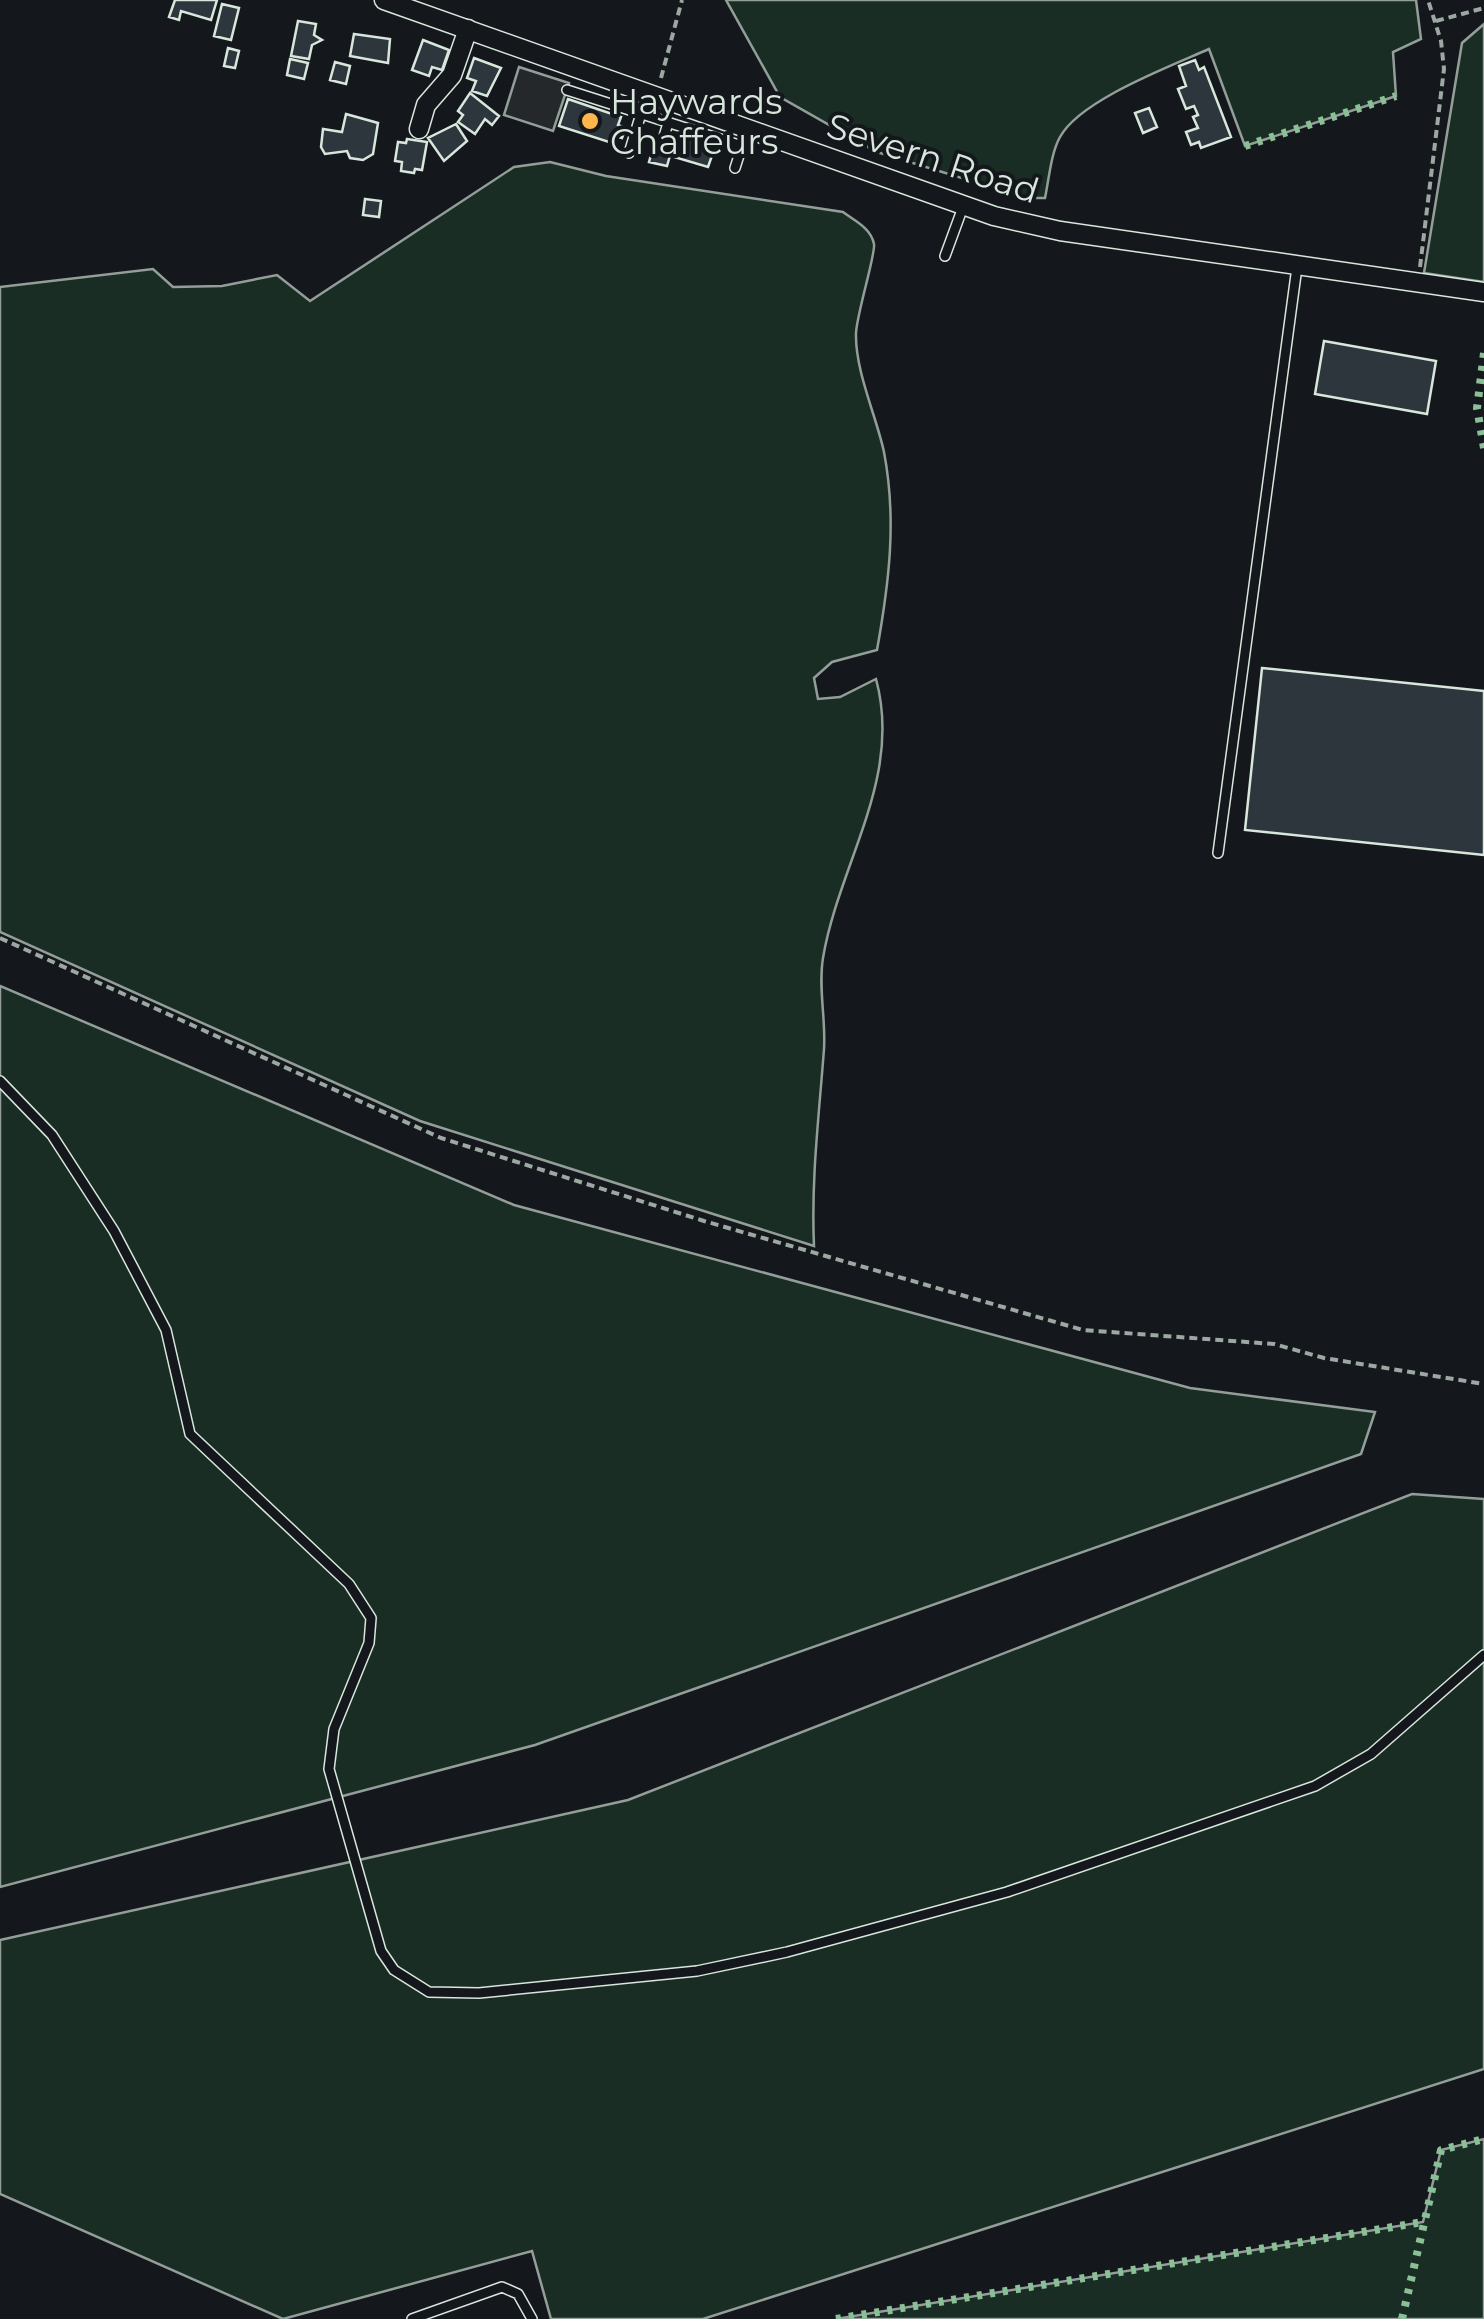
<svg xmlns="http://www.w3.org/2000/svg" width="1484" height="2319" font-family="Montserrat,sans-serif">
<style>
.green{fill:#1a2d24;stroke:#939e99;stroke-width:2.5}
.parking{fill:#24282b;stroke:#939e99;stroke-width:2.5}
.building{fill:#2c363c;stroke:#d8e6dc;stroke-width:2.5}
.lines{fill:none;stroke-linecap:round;stroke-linejoin:round}
.service-casing{stroke:#d8e6dc;stroke-width:12}
.minor-casing{stroke:#d8e6dc;stroke-width:21}
.path{stroke:#9da8a2;stroke-width:4;stroke-dasharray:8 5;stroke-linecap:butt}
.service{stroke:#14181c;stroke-width:9}
.minor{stroke:#14181c;stroke-width:18}
.hedge{stroke:#8ac095;stroke-width:8;stroke-dasharray:5 8;stroke-linecap:butt}
.poi-dot{fill:#ffb74d;stroke:#14181c;stroke-width:4}
.labels{text-anchor:middle;dominant-baseline:central;stroke-width:8;stroke-linejoin:round;paint-order:stroke}
.poi-label{font-size:35px;fill:#d8e6dc;stroke:#14181c;text-anchor:start}
.street-label{font-size:35px;fill:#d8e6dc;stroke:#14181c}
</style>
<rect width="100%" height="100%" fill="#14181c"/>
<path class="green" d="M726,0H1416L1421,39L1393,52L1396,96L1245,146L1209,49C1171,66 1080,100 1060,137C1051,153 1049,179 1045,198H1027L877,152L780,97Z
M1484,24V282L1424,273L1462,43Z
M550,162L606,176L843,212C855,221 871,228 874,244C876,253 857,313 856,333C855,371 876,415 884,452C897,520 889,583 877,650L832,662L814,678L818,699L840,697L876,679C903,778 839,863 823,958C818,987 826,1019 824,1049C819,1116 811,1179 814,1246L420,1121L0,932V287L153,269L173,287L222,286L277,275L310,301L514,167Z
M0,986L514,1205L1190,1388L1375,1412L1361,1454L535,1745L0,1887Z
M1412,1494L1484,1499V2069L703,2319H551L532,2251L283,2319L0,2194V1940L628,1800Z
M1484,2139V2319H836L1423,2222L1441,2150Z"/>
<path class="parking" d="M519,67L569,83L553,131L504,115Z"/>
<path class="building" d="M175,0H217L211,20L181,11L179,20L169,17Z
M222,4L239,8L231,40L214,36Z
M298,21L316,24L314,35L322,40L312,45L309,59L291,56Z
M354,34L390,39L388,63L350,56Z
M423,40L449,50L442,70L432,67L429,76L412,70Z
M228,48L239,51L235,68L224,66Z
M474,58L501,68L487,96L472,91L476,81L467,78Z
M290,59L308,63L304,79L287,75Z
M1195,60L1199,70L1204,67L1231,137L1201,148L1199,142L1191,145L1186,132L1198,128L1193,117L1198,115L1194,106L1186,109L1178,89L1186,86L1179,66Z
M335,62L350,66L346,84L330,80Z
M470,93L499,116L492,125L485,119L475,134L458,122L463,115L458,111Z
M568,99L621,117L618,125L626,128L622,138L614,136L612,143L559,126Z
M1149,108L1157,127L1143,133L1135,113Z
M346,114L378,123L373,154L363,160L350,158L347,151L325,154L321,147L323,129L342,132Z
M456,124L467,141L444,161L428,138Z
M671,134L715,147L708,167L674,157L676,149L668,146Z
M407,139L427,142L422,170L415,169L414,173L401,171L402,162L395,161L398,142L406,143Z
M653,148L671,152L667,166L649,162Z
M365,199L381,201L379,217L363,215Z
M1324,341L1436,361L1427,414L1315,394Z
M1262,668L1484,691V855L1245,830Z"/>
<g class="lines">
<g class="service-casing">
<path id="service" d="M567,90L742,146L735,168
M662,143L668,123
M629,153L647,94
M945,256L963,207
M1218,853L1297,267
M0,1081L52,1135L114,1231L166,1330L190,1434L349,1584L371,1618L369,1643L334,1729L329,1769L381,1951L394,1970L429,1992L479,1993L697,1971L787,1952L1007,1892L1315,1786L1371,1754L1484,1655
M412,2319L502,2287L518,2294L532,2319"/>
</g>
<g class="minor-casing">
<path id="minor" d="M384,0L994,216L1060,231L1484,292
M419,129L426,105L452,75L468,29"/>
</g>
<path class="path" d="M1436,21L1484,8
M661,78L682,0
M1420,267L1444,69L1441,41L1428,0
M0,938L441,1138L704,1221L1083,1330L1274,1344L1324,1358L1484,1384"/>
<use href="#service" class="service"/>
<use href="#minor" class="minor"/>
<path class="hedge" d="M1245,146L1396,96
M1484,353L1477,408L1484,448
M836,2319L1423,2222
M1402,2319L1441,2150L1484,2139"/>
</g>
<circle class="poi-dot" cx="590" cy="121" r="10"/>
<g class="labels">
<g class="poi-label">
<text x="610" y="101">Haywards<tspan x="610" dy="40">Chaffeurs</tspan></text>
</g>
<g class="street-label">
<text transform="translate(933 158) rotate(18)">Severn Road</text>
</g>
</g>
</svg>
